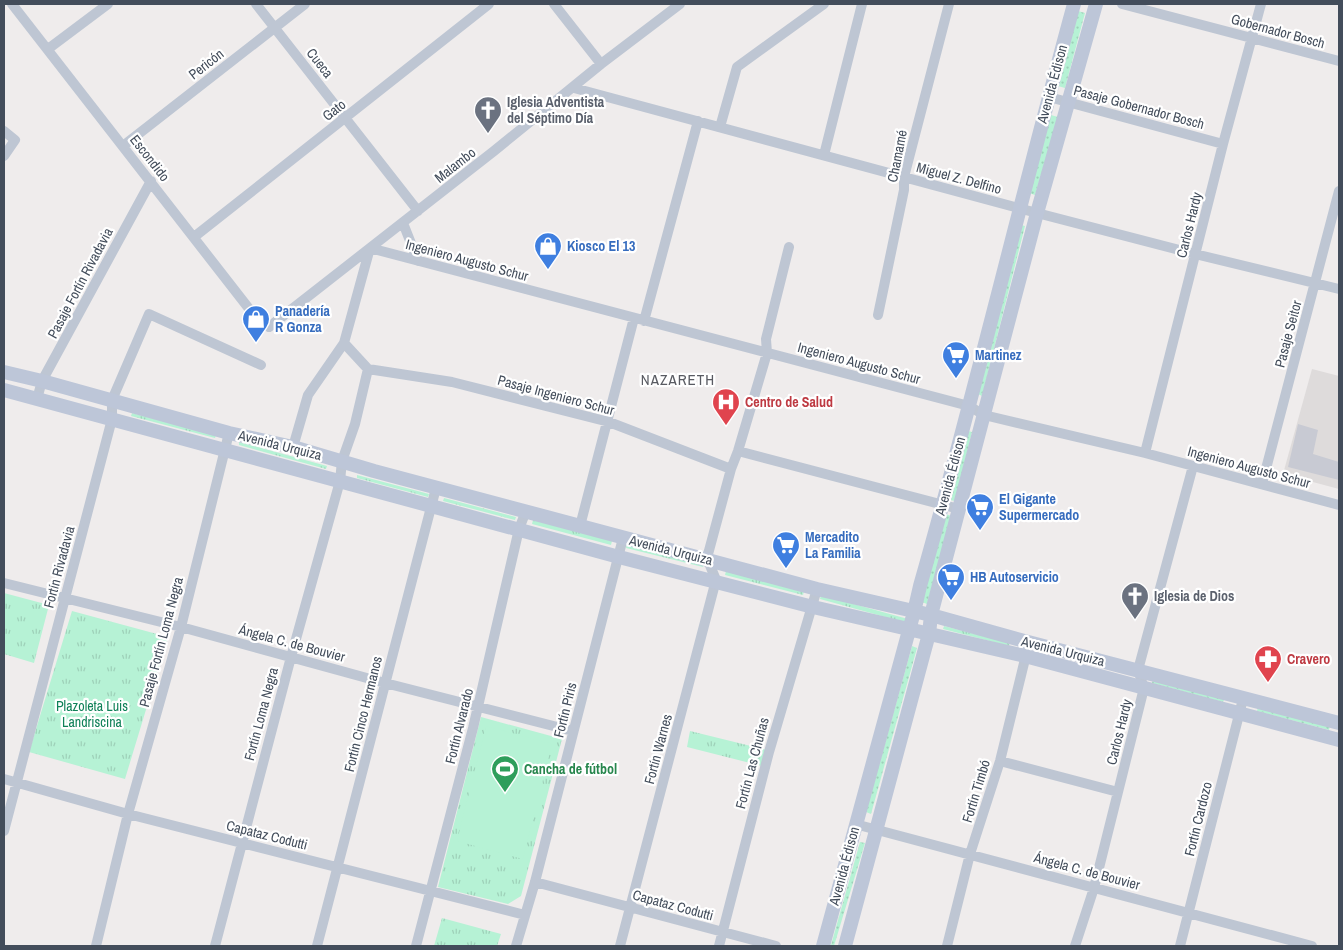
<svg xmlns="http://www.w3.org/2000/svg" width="1343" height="950" font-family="'Archivo Narrow',sans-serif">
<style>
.education{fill:#dedbdb}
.grass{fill:url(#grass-dots)}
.park{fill:url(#park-tufts)}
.pitch{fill:#b6f2d5}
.building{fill:#c8cad3}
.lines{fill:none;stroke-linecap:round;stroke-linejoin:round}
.street{stroke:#bec6d3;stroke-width:10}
.secondary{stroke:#bdc6d8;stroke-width:14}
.labels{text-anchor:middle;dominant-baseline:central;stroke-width:4.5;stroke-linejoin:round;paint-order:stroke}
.street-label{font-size:14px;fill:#434d5b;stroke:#fff}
.worship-label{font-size:14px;font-weight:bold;fill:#5b616d;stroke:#fff;text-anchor:start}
.shop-label{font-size:14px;font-weight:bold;fill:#366cbe;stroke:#fff;text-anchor:start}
.health-label{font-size:14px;font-weight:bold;fill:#be3a42;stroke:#fff;text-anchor:start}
.park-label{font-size:14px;fill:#0f8158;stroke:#fff}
.leisure-label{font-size:14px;font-weight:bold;fill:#27864d;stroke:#fff;text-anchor:start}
.neighbourhood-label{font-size:15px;letter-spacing:1px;fill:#595b62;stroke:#fff}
</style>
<defs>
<pattern id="grass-dots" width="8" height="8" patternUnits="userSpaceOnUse" patternTransform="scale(1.25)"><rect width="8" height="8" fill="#b6f2d5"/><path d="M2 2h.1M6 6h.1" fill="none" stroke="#9ed1b9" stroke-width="1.8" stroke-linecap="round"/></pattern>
<pattern id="park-tufts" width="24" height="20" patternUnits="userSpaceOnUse" patternTransform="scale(1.25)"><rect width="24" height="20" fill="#b6f2d5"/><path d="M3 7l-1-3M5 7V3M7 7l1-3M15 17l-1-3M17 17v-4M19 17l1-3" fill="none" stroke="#9ed1b9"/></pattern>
</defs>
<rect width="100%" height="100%" fill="#efecec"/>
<path class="education" d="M1312,369L1339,376V489L1283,474Z"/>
<path class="grass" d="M1078,11L1085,13L1065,88L1058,86Z
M1051,115L1058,117L1035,195L1029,193Z
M1021,225L1025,226L982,396L978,394Z
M968,431L972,432L955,501L950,500Z
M946,514L951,516L927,604L922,602Z
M912,646L917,648L871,814L866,812Z
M1153,679L1225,698L1223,702L1152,683Z
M1258,707L1330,726L1329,730L1257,711Z
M860,842L865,843L834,946L831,945Z"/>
<path class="park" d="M132,413L216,435L215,438L131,416Z
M239,442L327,466L326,469L239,445Z
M357,475L429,494L428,497L357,478Z
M444,498L516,517L515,520L443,501Z
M533,520L612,541L611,545L532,524Z
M627,544L704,563L703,567L626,548Z
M726,571L804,591L803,595L725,575Z
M4,593L49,605L34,663L4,654Z
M821,595L908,619L907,623L820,599Z
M72,611L168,637L125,779L29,752Z
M944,626L1010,643L1009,646L943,629Z
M481,717L562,739L521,896L508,904L438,887Z
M690,731L767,750L762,766L687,747Z
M442,918L501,934L497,946H434Z"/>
<path class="pitch" d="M486,726L552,744L523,859L457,841Z"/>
<path class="building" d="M1298,424L1318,430L1313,454L1339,462V480L1288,467Z"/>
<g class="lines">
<path class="street" d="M12,4L257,319L269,327L494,151L601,64L680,4
M256,4L418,211
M554,4L601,64
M1122,4L1339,61
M48,49L108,4
M574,88L1037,213L1195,254L1339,289
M1049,97L1223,144
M720,127L737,67L824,4
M4,131L15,140L4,156
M123,146L305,4
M824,155L862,4
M403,223L418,261
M194,237L489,4
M370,248L969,406L984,415L1145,453L1339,505
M878,315L904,190V177L949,4
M644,321L698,121
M344,343L368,369
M368,369L452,382L609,422L731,469
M37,399L42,381L151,181
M293,447L308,395L344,343L370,248
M738,451L959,509
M1145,453L1223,144L1261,4
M1262,484L1339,191
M580,526L634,318
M4,583L181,627L385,683L573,731
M1000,761L1118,792
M4,779L128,814L525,915
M855,824L1312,946
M4,831L112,419V400L149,314L261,365
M535,882L776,946
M96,946L128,814L181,627L229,433
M215,946L291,657L340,481L342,461L355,424L368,369
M317,946L436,488
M416,946L473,728L519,529L526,511
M516,946L535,882L623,538
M620,946L716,580L707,558L731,469L738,451L767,353L766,339L789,247
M719,946L769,752L817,589
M947,946L970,854L1000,761L1027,651
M1075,946L1094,888L1144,688L1138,670L1193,466
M1180,946L1243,699"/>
<path class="secondary" d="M4,372L42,381L229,433L293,447L374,471L817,589L931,615L1028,642L1339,723
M4,390L619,557L813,607L1025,656L1339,740
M823,946L914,612L920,586C975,393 1021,197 1074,4
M845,946L923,656L929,634L931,615L1037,213L1096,4"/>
</g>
<defs>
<g id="church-pin" transform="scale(1.4375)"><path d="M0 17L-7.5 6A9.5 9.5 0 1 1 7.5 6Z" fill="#6b7280" stroke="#fff"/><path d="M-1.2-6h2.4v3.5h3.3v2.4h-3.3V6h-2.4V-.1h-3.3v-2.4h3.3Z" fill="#fff"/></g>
<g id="shop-pin" transform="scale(1.4375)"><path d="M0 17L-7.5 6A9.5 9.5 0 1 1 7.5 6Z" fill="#3f7fe0" stroke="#fff"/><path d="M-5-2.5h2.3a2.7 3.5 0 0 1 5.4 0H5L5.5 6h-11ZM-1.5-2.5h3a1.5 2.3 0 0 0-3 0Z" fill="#fff"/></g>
<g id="supermarket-pin" transform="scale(1.4375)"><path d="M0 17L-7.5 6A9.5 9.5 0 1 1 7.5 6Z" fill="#3f7fe0" stroke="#fff"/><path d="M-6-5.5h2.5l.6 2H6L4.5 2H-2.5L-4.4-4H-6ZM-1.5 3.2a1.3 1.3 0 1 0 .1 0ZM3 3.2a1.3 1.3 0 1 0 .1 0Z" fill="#fff"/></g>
<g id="hospital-pin" transform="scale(1.4375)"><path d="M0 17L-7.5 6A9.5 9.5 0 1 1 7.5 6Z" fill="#e0444e" stroke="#fff"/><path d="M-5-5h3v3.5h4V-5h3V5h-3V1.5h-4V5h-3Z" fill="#fff"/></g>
<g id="pharmacy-pin" transform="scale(1.4375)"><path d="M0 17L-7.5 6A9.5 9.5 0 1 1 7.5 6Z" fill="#e0444e" stroke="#fff"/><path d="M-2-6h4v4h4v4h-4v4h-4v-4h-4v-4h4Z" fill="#fff"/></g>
<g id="stadium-pin" transform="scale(1.4375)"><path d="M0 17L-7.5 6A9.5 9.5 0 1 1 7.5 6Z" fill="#2e9e5b" stroke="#fff"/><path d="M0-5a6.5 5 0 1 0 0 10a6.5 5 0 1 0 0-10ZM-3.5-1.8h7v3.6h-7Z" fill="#fff"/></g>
</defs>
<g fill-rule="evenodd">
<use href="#church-pin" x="488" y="110"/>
<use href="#shop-pin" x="548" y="246"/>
<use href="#shop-pin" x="256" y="319"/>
<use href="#supermarket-pin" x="956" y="355"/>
<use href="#hospital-pin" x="726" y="402"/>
<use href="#supermarket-pin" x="980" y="507"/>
<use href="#supermarket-pin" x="786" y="545"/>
<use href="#supermarket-pin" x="951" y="577"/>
<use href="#church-pin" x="1135" y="596"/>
<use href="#pharmacy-pin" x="1268" y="659"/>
<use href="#stadium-pin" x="505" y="769"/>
</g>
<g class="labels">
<g class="street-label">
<text transform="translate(1278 31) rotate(15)">Gobernador Bosch</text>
<text transform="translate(320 63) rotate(52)">Cueca</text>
<text transform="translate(206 64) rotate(-38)">Pericón</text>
<text transform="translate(1052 84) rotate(-75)">Avenida Édison</text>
<text transform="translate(1139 107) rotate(15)">Pasaje Gobernador Bosch</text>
<text transform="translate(334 110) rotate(-38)">Gato</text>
<text transform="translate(897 156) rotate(-79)">Chamamé</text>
<text transform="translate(150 158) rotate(52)">Escondido</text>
<text transform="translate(455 165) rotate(-38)">Malambo</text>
<text transform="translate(959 178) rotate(15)">Miguel Z. Delfino</text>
<text transform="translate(1189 225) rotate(-76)">Carlos Hardy</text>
<text transform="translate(467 260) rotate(15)">Ingeniero Augusto Schur</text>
<text transform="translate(80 283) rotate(-62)">Pasaje Fortín Rivadavia</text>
<text transform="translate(1288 334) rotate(-75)">Pasaje Seitor</text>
<text transform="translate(859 363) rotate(15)">Ingeniero Augusto Schur</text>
<text transform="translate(556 395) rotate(15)">Pasaje Ingeniero Schur</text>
<text transform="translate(280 445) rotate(14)">Avenida Urquiza</text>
<text transform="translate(1249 467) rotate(15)">Ingeniero Augusto Schur</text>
<text transform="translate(950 476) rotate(-75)">Avenida Édison</text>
<text transform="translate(671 550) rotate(14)">Avenida Urquiza</text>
<text transform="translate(59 567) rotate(-75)">Fortín Rivadavia</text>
<text transform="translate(161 642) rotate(-75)">Pasaje Fortín Loma Negra</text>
<text transform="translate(292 643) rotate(15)">Ángela C. de Bouvier</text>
<text transform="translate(1063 651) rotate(14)">Avenida Urquiza</text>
<text transform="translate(565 710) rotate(-76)">Fortín Piris</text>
<text transform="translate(261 714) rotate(-75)">Fortín Loma Negra</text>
<text transform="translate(363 714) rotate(-76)">Fortín Cinco Hermanos</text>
<text transform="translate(459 726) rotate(-76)">Fortín Alvarado</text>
<text transform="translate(1119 732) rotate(-76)">Carlos Hardy</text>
<text transform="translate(658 749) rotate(-75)">Fortín Warnes</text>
<text transform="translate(752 763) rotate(-75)">Fortín Las Chuñas</text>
<text transform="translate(976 791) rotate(-73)">Fortín Timbó</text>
<text transform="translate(1198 819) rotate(-76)">Fortín Cardozo</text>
<text transform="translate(267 835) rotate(14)">Capataz Codutti</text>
<text transform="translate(844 866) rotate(-75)">Avenida Édison</text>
<text transform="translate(1087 871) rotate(15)">Ángela C. de Bouvier</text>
<text transform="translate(673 905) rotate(15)">Capataz Codutti</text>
</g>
<g class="worship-label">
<text x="507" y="102">Iglesia Adventista<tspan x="507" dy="16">del Séptimo Día</tspan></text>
<text x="1154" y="596">Iglesia de Dios</text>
</g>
<g class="shop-label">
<text x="567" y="246">Kiosco El 13</text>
<text x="275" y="311">Panadería<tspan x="275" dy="16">R Gonza</tspan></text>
<text x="975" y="355">Martinez</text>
<text x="999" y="499">El Gigante<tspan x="999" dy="16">Supermercado</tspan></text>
<text x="805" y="537">Mercadito<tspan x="805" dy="16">La Familia</tspan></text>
<text x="970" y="577">HB Autoservicio</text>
</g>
<g class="health-label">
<text x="745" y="402">Centro de Salud</text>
<text x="1287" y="659">Cravero</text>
</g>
<g class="park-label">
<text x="92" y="706">Plazoleta Luis<tspan x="92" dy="16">Landriscina</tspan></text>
</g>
<g class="leisure-label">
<text x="524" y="769">Cancha de fútbol</text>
</g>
<g class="neighbourhood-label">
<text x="678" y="379">NAZARETH</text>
</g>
</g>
<rect width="1343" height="950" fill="none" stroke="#434d5b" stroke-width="10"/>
</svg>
